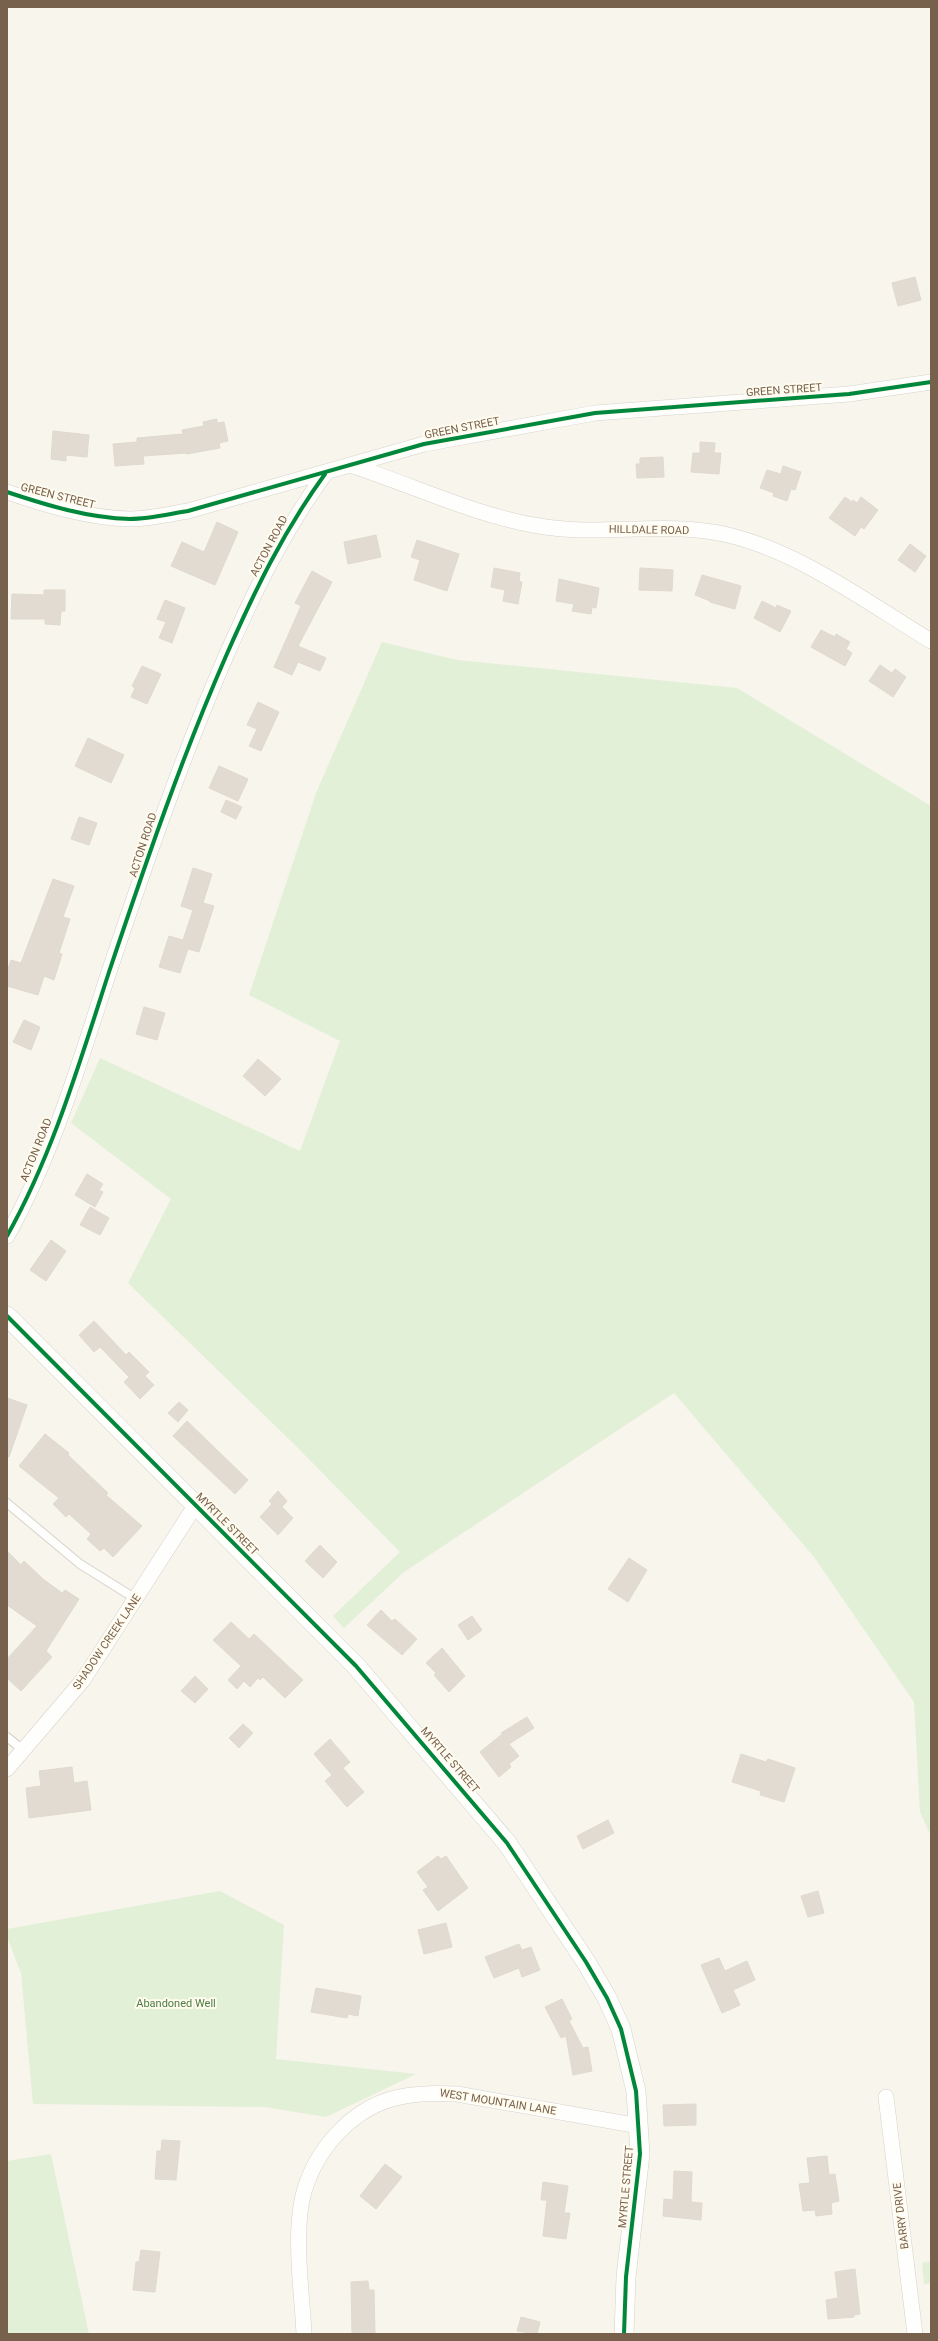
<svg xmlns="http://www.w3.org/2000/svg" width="938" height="2341" font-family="Roboto,sans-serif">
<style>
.green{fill:#e2f0d7}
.building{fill:#e2dbd1;stroke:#e0d9ce}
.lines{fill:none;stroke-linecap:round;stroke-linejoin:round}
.service-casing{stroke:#d7d2cb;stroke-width:10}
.minor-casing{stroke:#d7d2cb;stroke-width:16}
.tertiary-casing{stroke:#d7d2cb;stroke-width:20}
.service{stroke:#fefefc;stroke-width:8}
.minor{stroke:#fefefc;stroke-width:15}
.tertiary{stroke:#fefefc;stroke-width:19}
.cycleway-casing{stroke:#fffbef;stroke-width:6}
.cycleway{stroke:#00873e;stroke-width:4}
.labels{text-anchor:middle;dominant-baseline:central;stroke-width:4;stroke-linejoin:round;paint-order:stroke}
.street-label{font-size:11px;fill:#77614c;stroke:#fffbef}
.park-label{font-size:11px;fill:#4d7d43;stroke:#fffbef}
</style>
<rect width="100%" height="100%" fill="#f7f5ec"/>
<path class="green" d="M382,642L457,660L737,688L931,806V1836L920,1812L914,1702L814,1557L674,1393L404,1572L344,1628L333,1616L400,1552L297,1447L128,1283L171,1199L71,1123L100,1058L300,1151L340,1041L249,995L316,793Z
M220,1891L284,1925L276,2059L416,2074L326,2117L265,2107L33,2104L21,1973L7,1937V1929Z
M51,2154L89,2334H7V2161Z
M931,2261V2283L924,2284L922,2263Z"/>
<path class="building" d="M915,277L921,300L898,306L892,283Z
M217,419V423L224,422L228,441L219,443L220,448L187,454L186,453L143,456L144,464L115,466L113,444L137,442V438L183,434L182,430L204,426L203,422Z
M53,431L89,435L87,457L66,455V461L51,459Z
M700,442L715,443L714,453H721L719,474L691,472L693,453H700Z
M663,457L664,477L637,478L636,464H640V458Z
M783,466L801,472L795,490L791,489L787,501L773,496L774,493L760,488L767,470L781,474Z
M845,497L852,502L853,500L857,503L861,497L878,510L864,529L861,527L855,536L829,518Z
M217,522L238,532L215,585L171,566L182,542L204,552Z
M376,535L381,557L348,564L344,542Z
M417,540L459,554L447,591L414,580L420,560L411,557Z
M910,544L926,556L915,572L898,560Z
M494,568L520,573L519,581L522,582L518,604L503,601L505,590L491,587Z
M640,568L673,570L672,591L639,590Z
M312,571L332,582L298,646L326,658L320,671L298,662L292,675L274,667L301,606L295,603Z
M702,575L741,586L735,609L710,602V601L695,595Z
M559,579L599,588L596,608L592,607L591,614L572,611L574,604L556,601Z
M44,590H65V611H61L60,625L45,624V619H11L12,594L44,595Z
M165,600L185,608L172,643L159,638L166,622L157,619Z
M762,601L776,608L777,605L791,611L780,632L754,618Z
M821,630L835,637L836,634L850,642L846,649L852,653L845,666L811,647Z
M880,665L892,673L895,669L906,677L893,697L869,681Z
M142,666L161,674L147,704L131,697L135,688L132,686Z
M258,702L279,712L261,751L249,746L257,729L247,725Z
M88,738L124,755L111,783L75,766Z
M219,766L248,779L238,801L209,788Z
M226,800L242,807L236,819L221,812Z
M79,817L97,823L89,845L71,839Z
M193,868L212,874L203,903L214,906L199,952L188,949L180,973L159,967L169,936L183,940L193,910L181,906Z
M53,879L74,886L63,917L70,919L59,953L62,954L54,980L44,976L38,995L7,986V972L11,960L21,963Z
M144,1007L165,1013L157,1040L136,1034Z
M24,1020L40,1027L31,1050L13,1042Z
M258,1059L281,1079L265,1096L243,1076Z
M87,1174L103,1184L99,1190L103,1192L95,1207L75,1195Z
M90,1207L109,1218L100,1235L80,1225Z
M51,1240L66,1251L46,1281L30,1270Z
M94,1321L126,1355L129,1352L149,1372L145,1376L154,1385L140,1399L124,1382L129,1377L100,1347L94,1352L79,1335Z
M7,1398L27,1405L9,1457H7Z
M179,1402L188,1410L178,1422L168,1413Z
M187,1421L248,1480L235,1494L173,1436Z
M45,1434L69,1453L68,1455L108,1493L106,1495L142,1526L113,1557L104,1548L100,1551L87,1539L91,1534L69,1514L66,1517L53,1504L59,1498L19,1466Z
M278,1491L287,1501L282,1507L293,1518L278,1535L260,1517L272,1504L269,1501Z
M320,1545L337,1562L323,1578L305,1561Z
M7,1551L21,1565L24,1561L43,1579L62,1593L65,1590L79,1599L46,1651L52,1657L21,1691L7,1678V1659L37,1626L7,1605Z
M629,1558L647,1570L628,1602L608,1589Z
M381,1610L392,1621L395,1619L417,1639L402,1655L367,1625Z
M472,1616L482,1630L468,1640L458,1625Z
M231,1622L249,1639L254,1634L303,1680L285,1698L263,1677L260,1680L258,1678L250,1687L244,1681L237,1689L228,1680L241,1666L213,1640Z
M442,1648L465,1676L449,1692L434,1675L436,1673L426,1663Z
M195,1676L208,1689L195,1703L181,1691Z
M527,1717L534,1728L509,1744L519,1756L509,1764L511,1767L499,1777L480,1752L501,1735L506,1740L501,1733Z
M243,1724L253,1733L239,1748L229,1738Z
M330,1739L350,1762L343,1768L364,1792L347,1807L325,1781L332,1775L314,1754Z
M741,1754L766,1762L768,1759L795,1768L784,1802L760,1795L761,1791L732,1782Z
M72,1767L74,1783L87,1781L91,1810L29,1818L26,1788L41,1786L39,1771Z
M608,1820L614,1833L583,1849L577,1836Z
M438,1856L441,1859L446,1856L468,1888L438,1911L423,1890L428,1887L417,1872Z
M818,1891L824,1913L808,1917L801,1896Z
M446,1923L452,1947L424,1954L418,1930Z
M519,1944L522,1950L531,1947L540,1970L522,1977L519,1968L494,1978L485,1957Z
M719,1958L725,1971L747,1961L755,1980L733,1990L740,2005L722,2013L701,1965Z
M316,1988L361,1996L358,2016L348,2014L347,2018L311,2012Z
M562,1999L572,2019L569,2021L583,2048L588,2047L592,2071L573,2075L566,2036L561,2038L545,2007Z
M696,2104V2125L664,2126L663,2105Z
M162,2140L180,2141L176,2180L155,2179L157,2151H161Z
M827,2156L829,2175L835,2174L839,2201L831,2203L832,2214L816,2216L815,2210L803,2211L799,2184L810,2183L807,2158Z
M385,2164L402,2177L376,2209L360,2196Z
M674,2171L692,2172L691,2202L702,2203L701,2220L663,2216L664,2199L673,2200Z
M543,2182L568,2186L564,2213H570L566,2239L543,2236L547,2200H541Z
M141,2250L160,2252L155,2292L133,2290L136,2262H139Z
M855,2269L860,2314L854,2315V2317L828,2319L826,2300L838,2298L835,2272Z
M368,2281L369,2290H374L375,2334H352L351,2282Z
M521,2317L540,2322L537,2334L517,2331Z"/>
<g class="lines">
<g class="service-casing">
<path id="service" d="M7,1503L80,1564L136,1599
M7,1737L23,1750"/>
</g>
<g class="minor-casing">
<path id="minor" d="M350,465C413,485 473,515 539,526C601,537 666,520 728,535C800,552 868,603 931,641
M7,492C46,505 88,518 130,519C149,519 169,514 188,511L424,444L595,413L849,394L931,382
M7,1236C53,1154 80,1061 109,972C145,865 181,759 226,656C255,590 283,532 325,474
M7,1769L83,1680L195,1506
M886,2097L915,2334
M304,2334C302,2292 294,2241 302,2200C313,2150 354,2104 405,2096C423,2093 439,2093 457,2094L639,2126"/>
</g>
<g class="tertiary-casing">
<path id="tertiary" d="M7,1316L356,1666L507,1843L586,1962L607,1998L621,2029L636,2091L640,2154L626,2277L624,2334"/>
</g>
<use href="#service" class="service"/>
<use href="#minor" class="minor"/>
<use href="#tertiary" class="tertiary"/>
<g class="cycleway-casing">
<path id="cycleway" d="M7,492C46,505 88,518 130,519C149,519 169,514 188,511L424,444L595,413L849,394L931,382
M7,1236C53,1154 80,1061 109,972C145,865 181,759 226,656C255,590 283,532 325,474
M7,1316L356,1666L507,1843L586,1962L607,1998L621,2029L636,2091L640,2154L626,2277L624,2334"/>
</g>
<use href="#cycleway" class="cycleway"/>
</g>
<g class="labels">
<g class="street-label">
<text transform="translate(784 390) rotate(-4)">GREEN STREET</text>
<text transform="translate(462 428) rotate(-11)">GREEN STREET</text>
<text transform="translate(58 496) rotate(14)">GREEN STREET</text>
<text transform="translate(649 530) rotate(1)">HILLDALE ROAD</text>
<text transform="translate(269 546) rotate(-62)">ACTON ROAD</text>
<text transform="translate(143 845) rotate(-72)">ACTON ROAD</text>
<text transform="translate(36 1150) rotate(-68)">ACTON ROAD</text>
<text transform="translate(227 1524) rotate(45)">MYRTLE STREET</text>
<text transform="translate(107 1642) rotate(-56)">SHADOW CREEK LANE</text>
<text transform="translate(450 1760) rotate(49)">MYRTLE STREET</text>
<text transform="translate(498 2102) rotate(9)">WEST MOUNTAIN LANE</text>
<text transform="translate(626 2187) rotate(-85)">MYRTLE STREET</text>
<text transform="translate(901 2216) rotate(-97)">BARRY DRIVE</text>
</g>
<g class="park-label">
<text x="176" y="2003">Abandoned Well</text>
</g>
</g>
<rect width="938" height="2341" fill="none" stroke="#77614c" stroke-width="16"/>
</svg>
